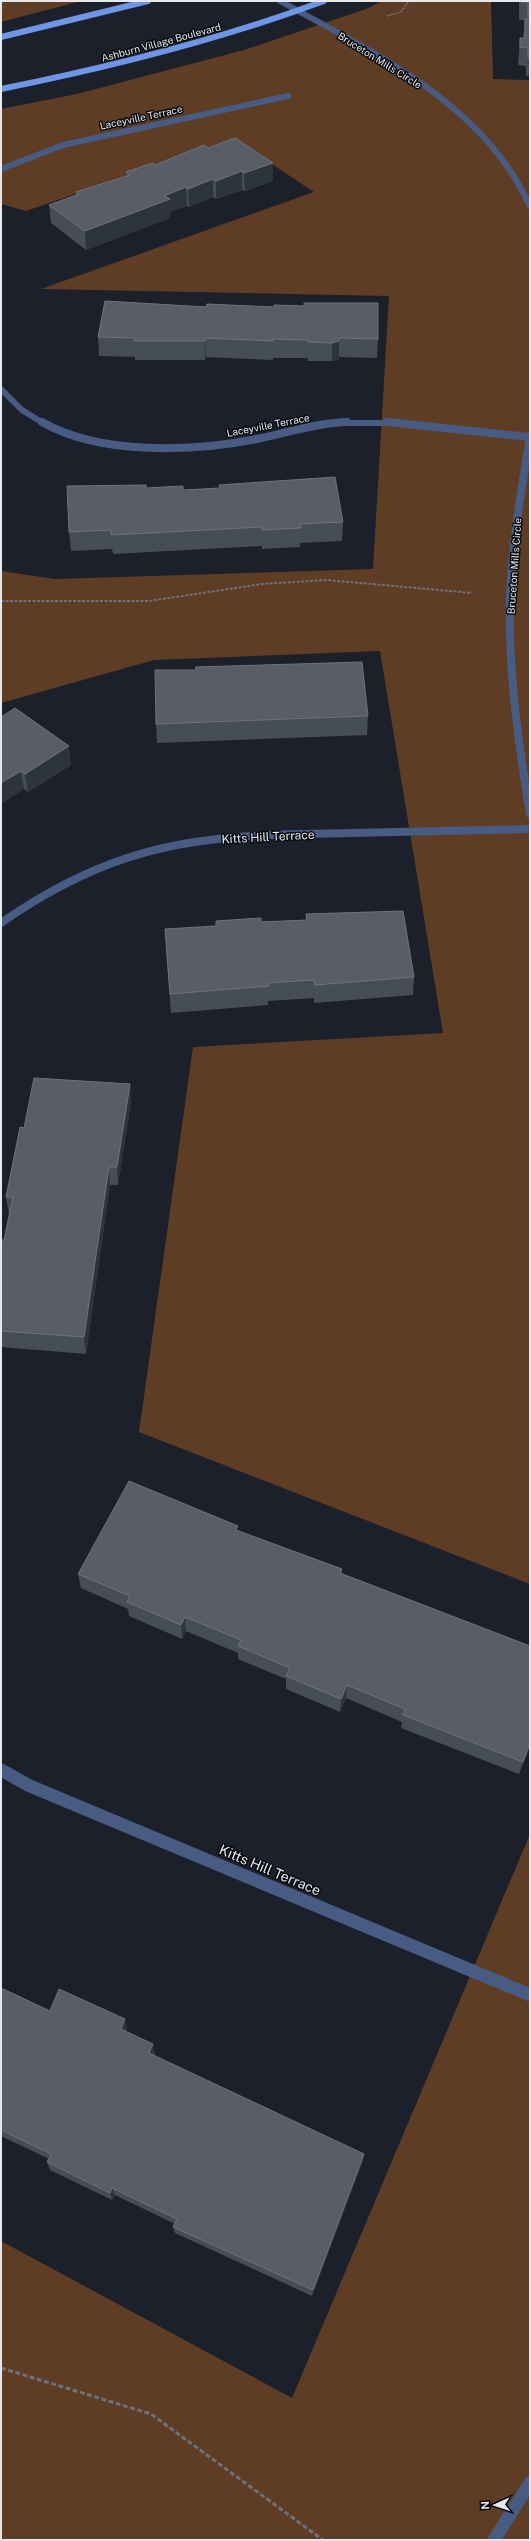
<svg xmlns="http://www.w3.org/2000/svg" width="531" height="2541" font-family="'Public Sans',sans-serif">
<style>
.green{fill:#5f3d24}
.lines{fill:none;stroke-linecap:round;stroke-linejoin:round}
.path-far2{stroke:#6d717a;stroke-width:1.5;stroke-dasharray:2.5 1;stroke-linecap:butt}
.path-far1{stroke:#6d717a;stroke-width:2;stroke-dasharray:3 1.5;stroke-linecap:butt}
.path{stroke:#6d717a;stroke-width:3;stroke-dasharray:5 2.5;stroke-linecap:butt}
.minor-far2{stroke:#485b82;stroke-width:6}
.minor-far1{stroke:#485b82;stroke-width:8}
.minor{stroke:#485b82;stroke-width:13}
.major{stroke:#6e95e6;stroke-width:6}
.wall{fill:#474d56}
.shaded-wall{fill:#2e343e}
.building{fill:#585d67;stroke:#6e737c}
.labels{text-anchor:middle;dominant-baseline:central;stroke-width:3;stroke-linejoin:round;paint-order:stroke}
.far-street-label{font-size:10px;fill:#e5e8ef;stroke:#080a0e}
.street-label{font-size:12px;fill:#e5e8ef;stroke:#080a0e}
.near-street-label{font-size:14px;fill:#e5e8ef;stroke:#080a0e}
</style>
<rect width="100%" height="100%" fill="#1b202a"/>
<path class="green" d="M1,1H81L1,22Z
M382,1H491L493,79L530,80V1584L139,1432L193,1047L443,1033L380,651L154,660L1,703V571L55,579L373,569L389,296L41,289L314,192L234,139L26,211L1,204V109L77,94L244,50L366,9Z
M530,1834V2540H1V2241L292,2398Z"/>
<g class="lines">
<path class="path-far2" d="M387,16L401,12L409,1"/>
<path class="path-far1" d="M1,601H149L262,584L327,580L472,593"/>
<path class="path" d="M1,2368L151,2414L323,2540"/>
<path class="minor-far2" d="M280,1C361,46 458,91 511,172C518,182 524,195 530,206
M1,169L63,145L288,96
M1,389L22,410L43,423
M333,423H403"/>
<path class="minor-far1" d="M42,422C99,455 193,452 257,439C287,433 316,423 347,422
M387,422L530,437
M530,438C521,491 512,544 510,597C508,670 518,742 530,814
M1,923C41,895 83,872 130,857C200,834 278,834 351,833C411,832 470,830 530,829"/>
<path class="minor" d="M1,1770L30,1786L530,1995
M494,2540L530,2483"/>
<path class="major" d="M1,37L148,1
M1,89C111,67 219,40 324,1"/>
</g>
<path class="wall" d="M513,1H530V76H526V66L518,65L520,38H523L525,20H519V2H513Z
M208,148L273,181L245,191L242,190L216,199L213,197L189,207L187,206L170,212V218L86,250L51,223L49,205L76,195V192L126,177V172L155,165Z
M105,301L378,339L377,358L339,357V360L332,361H307L308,358H273V360L206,357L205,360H135V357L99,356L98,337Z
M146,488L183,490L343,522L342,541L300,543V547L262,549V546L113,554L112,549L71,551L69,532Z
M368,716L367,735L157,743L156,724Z
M1,717L71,765L28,792L24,789Z
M306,914L414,977L413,995L314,1003V998L268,1001V1005L171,1013L166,947L216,926L306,920Z
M130,1084L131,1102L118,1185H110L86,1354L1,1347V1240H4L9,1214L6,1197Z
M238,1531L342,1569V1574L530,1746L519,1774L401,1728L402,1722L346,1698L340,1712L286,1689V1679L238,1659V1653L186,1631L182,1639L129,1616L128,1609L81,1588L78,1574Z
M1,1988L50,2011L127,2028L126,2031L155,2054L154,2056L363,2161L312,2296L175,2233L173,2227L175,2224L115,2195L112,2200L50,2170L47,2162L49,2159L1,2136Z"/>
<path class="shaded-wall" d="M273,163V181L245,191L244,173Z
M242,171V190L216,199V181Z
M213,179V197L189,207L188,189Z
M186,187L187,206L170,212V218L86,250L85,231L164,196Z
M205,338L206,357L205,360Z
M339,338V360L332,361V343Z
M69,746L71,765L28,792L25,774Z
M21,771L24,789L1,804V783Z
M130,1084L131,1102L118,1185L117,1167Z
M109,1167L110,1185L86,1354L84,1337Z
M185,1617L186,1631L182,1639L181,1625Z
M347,1685L346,1698L340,1712L341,1699Z
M530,1743V1746L519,1774L523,1762Z
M125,2019L127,2028L123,2038L121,2029Z
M153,2044L155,2054L151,2062L149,2053Z
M364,2154L363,2161L312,2296L313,2290Z
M112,2188L115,2195L112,2200L110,2193Z"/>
<path class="building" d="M521,1H530V58H528V48L520,47V38H525V19H528V2H521Z
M235,138L273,163L244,173L242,171L216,181L213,179L188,189L186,187L164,196L170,199L85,231L49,205L79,194L76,192L130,175L126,172L153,163L155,165L204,145L208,148Z
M105,301L206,307L207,304L274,307V305L304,306V303H378V339L339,338V341L332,343L308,342V340L273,339V341L205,338V341H134V338L98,337Z
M335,477L343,522L300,524L301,528L262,530V527L111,535V530L69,532L67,486L146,485V488L183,486V490L220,488L219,485Z
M362,662L368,716L156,724L155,670H195L196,667Z
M15,708L69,746L25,774L21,771L1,783V717Z
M403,911L414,977L315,985L314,980L268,983L269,986L170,994L165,929L216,926V921L261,918V922L307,920L306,914Z
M34,1078L130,1084L117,1167H109L84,1337L1,1331V1240H4L13,1197H6L20,1127L24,1128Z
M129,1481L238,1526L236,1530L342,1569L340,1573L530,1646V1743L523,1762L403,1715L405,1709L347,1685L341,1699L286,1676L290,1668L238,1646L241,1640L185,1617L181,1625L127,1602L130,1596L78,1574Z
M1,1988L50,2011L59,1989L125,2019L121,2029L153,2044L149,2053L364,2154L313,2290L173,2227L177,2219L112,2188L110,2193L47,2162L51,2154L1,2130Z"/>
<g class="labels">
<g class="far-street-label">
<text transform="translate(161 42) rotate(-15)">Ashburn Village Boulevard</text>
<text transform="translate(380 60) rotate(32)">Bruceton Mills Circle</text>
<text transform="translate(141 117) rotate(-12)">Laceyville Terrace</text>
<text transform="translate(268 425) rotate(-11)">Laceyville Terrace</text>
<text transform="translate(514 566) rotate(-86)">Bruceton Mills Circle</text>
</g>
<g class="street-label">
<text transform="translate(268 837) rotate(-3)">Kitts Hill Terrace</text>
</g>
<g class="near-street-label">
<text transform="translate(270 1870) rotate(23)">Kitts Hill Terrace</text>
</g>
</g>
<rect width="531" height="2541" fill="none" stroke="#e5e8ef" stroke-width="4"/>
<g transform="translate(495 2505) rotate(267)" stroke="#080a0e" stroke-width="3" paint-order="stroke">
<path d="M0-3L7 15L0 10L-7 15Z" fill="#e5e8ef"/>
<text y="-6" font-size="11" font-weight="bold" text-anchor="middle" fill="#e5e8ef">N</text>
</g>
</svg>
